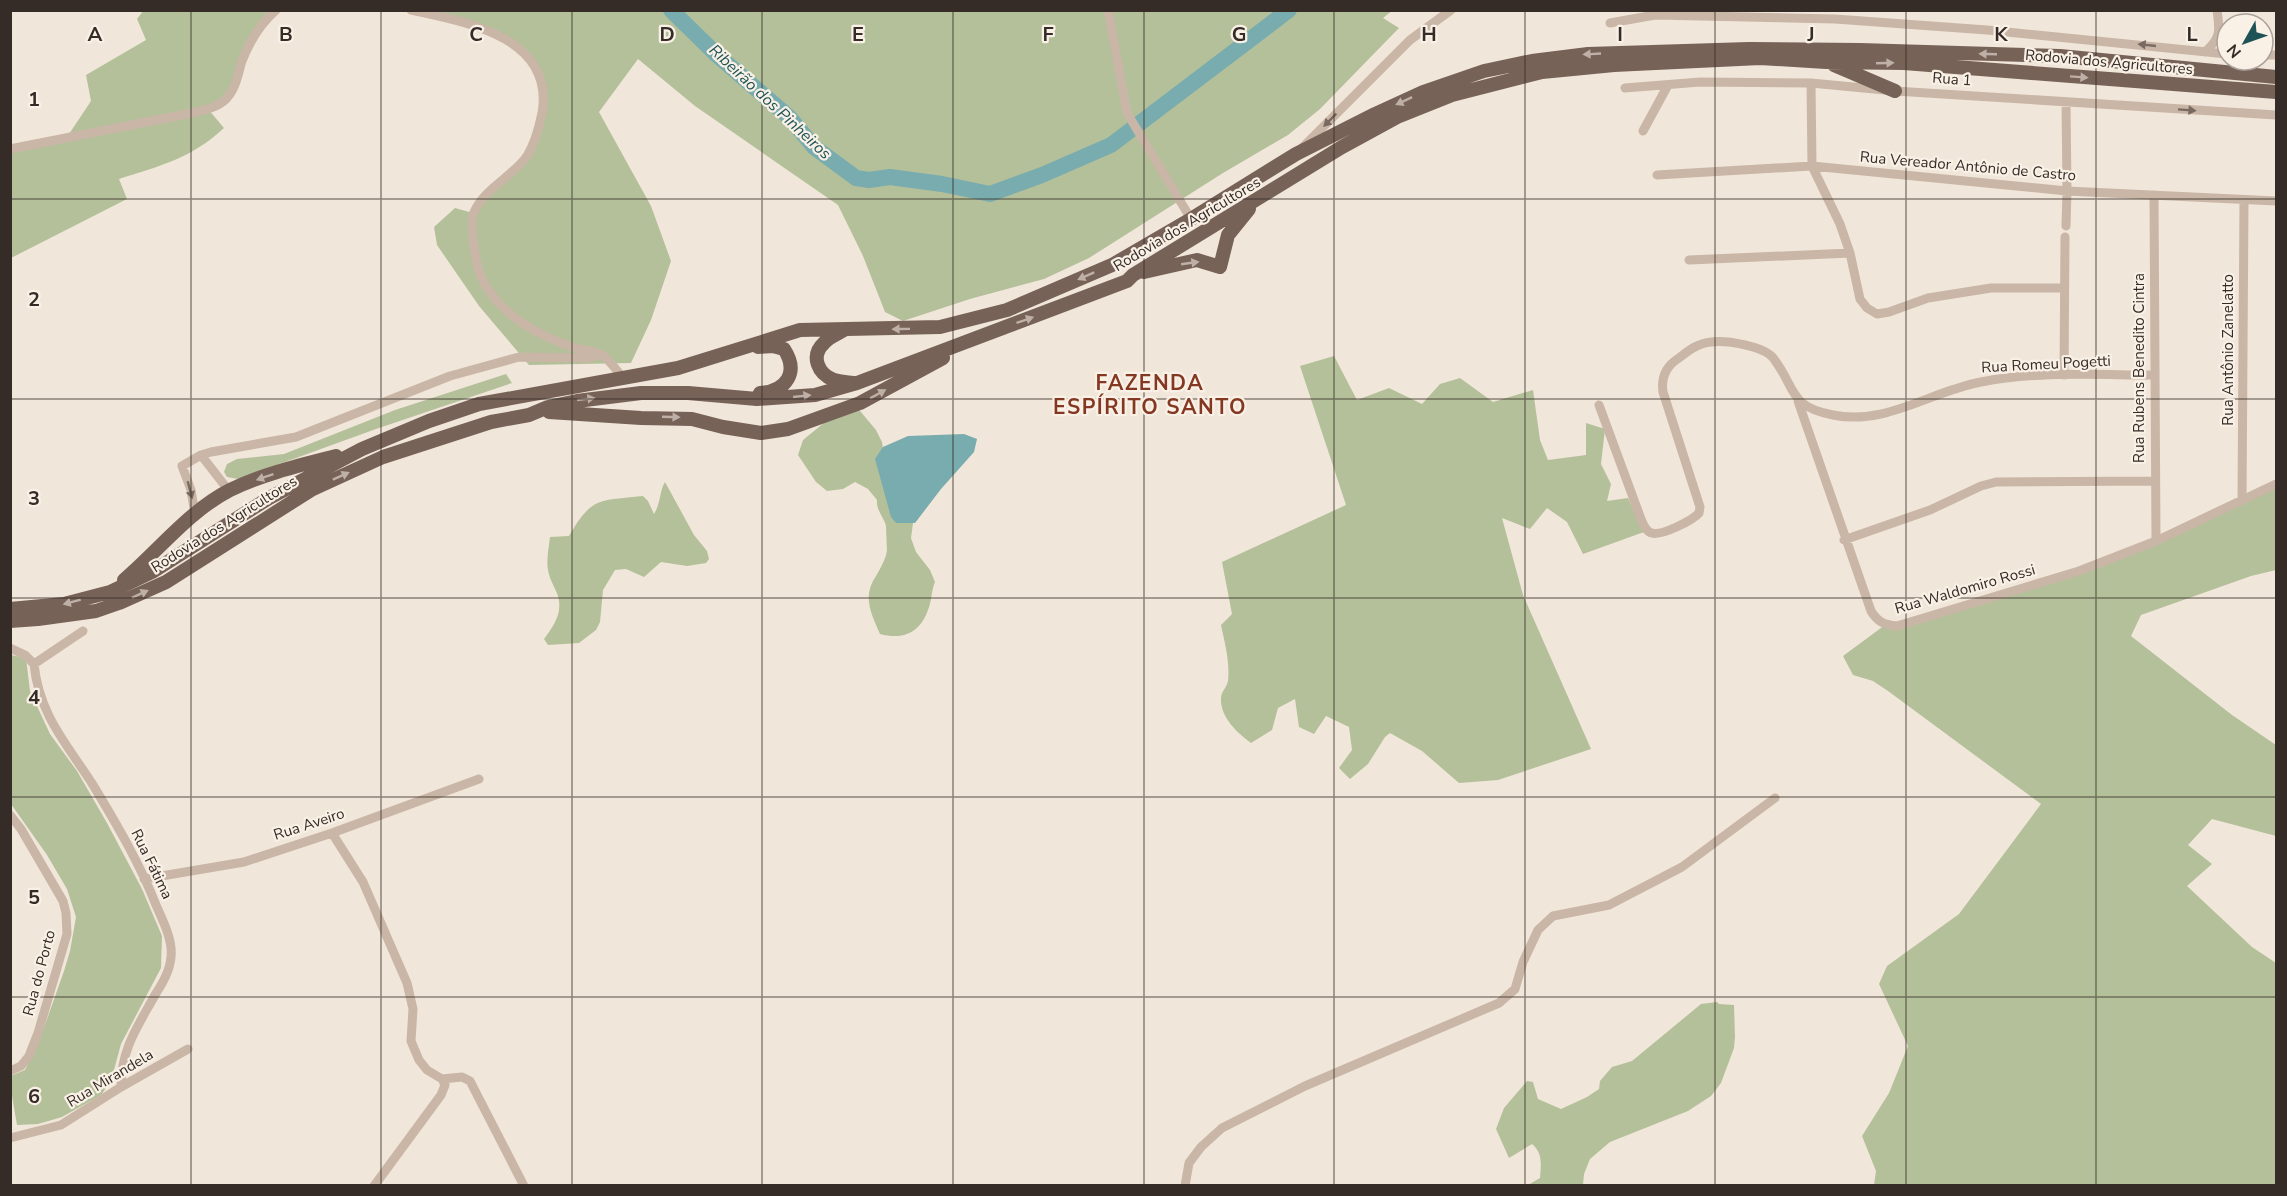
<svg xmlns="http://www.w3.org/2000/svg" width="2287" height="1196" font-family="'Nunito Sans',sans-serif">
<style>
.green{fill:#b4c09a}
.water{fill:#79acae}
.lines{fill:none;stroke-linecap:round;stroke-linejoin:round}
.river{stroke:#79acae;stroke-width:16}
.street{stroke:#c9b6a6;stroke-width:9}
.primary{stroke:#776258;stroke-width:14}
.oneway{fill:#786a60}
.oneway2{fill:#beb0a6}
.grid{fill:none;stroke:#352b27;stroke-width:1.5;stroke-opacity:0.55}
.labels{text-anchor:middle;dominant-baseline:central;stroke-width:4.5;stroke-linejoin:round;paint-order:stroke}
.street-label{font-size:15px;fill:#352b27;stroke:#f9f0e6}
.water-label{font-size:16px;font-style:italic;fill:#1d5356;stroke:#f9f0e6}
.district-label{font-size:21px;font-weight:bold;letter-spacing:1.5px;fill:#843821;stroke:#f9f0e6}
.grid-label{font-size:20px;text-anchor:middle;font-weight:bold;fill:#352b27;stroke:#f9f0e6;stroke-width:4.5;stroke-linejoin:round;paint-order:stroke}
</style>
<rect width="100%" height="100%" fill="#f1e6da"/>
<path class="green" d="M1393,10L1383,18L1399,28L1320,109L1288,135L1223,173L1089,258L1044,279L970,299L903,321L885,312L863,256L838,205L695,106L638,59L599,112L651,206L671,261L651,320L631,363L529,365L479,306L437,245L434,227L455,208L473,213L527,155L543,104L536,69L499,35L411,11Z
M143,11H276L263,24L226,99L208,109L224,128C192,158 160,166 119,179L127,199L11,258V149L67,137L91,101L86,75L146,40L137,19Z
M1334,356L1357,400L1389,388L1422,404L1440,384L1460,378L1493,402L1533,390L1540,440L1548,460L1586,455V423L1605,429L1601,464L1611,484L1607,501L1628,498L1644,532L1583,554L1567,522L1547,508L1530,529L1502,518L1523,595L1591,749L1498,780L1459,783L1422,751L1390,733L1385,737L1368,764L1350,779L1339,768L1352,750L1349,727L1326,716L1314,734L1299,727L1295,699L1278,708L1272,730L1251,743C1237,733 1220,717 1221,698C1221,692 1227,687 1228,681C1230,662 1225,644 1221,625L1232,614L1222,562L1346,505L1300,366Z
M506,374L512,383L376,429L238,479L227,477L224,472L227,464L237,459L284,454L395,410Z
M855,405L876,430L882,442L887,474L913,523L911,538L916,552L930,570L935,582C931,591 932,601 928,610C920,633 903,640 880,634C871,613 862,597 876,576C880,569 886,559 887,550C887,547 886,529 886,526C884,517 876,511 877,500L868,489L855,482L843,489L827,491L816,482L798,455L803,440L841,409Z
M665,482L694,535L707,551L709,559L706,563L687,566L661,562L644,577L626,569L615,570L603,590L600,622L596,630L579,643L548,645L544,639C553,626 563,614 558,596C555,587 550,581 548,570C546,560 549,547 550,537L569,536C592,496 599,501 643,496L648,501L654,514C661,503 659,492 665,482Z
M2276,484V570L2251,576L2141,615L2131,636L2232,715L2276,745V836L2212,819L2188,845L2212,864L2187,886L2252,947L2276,963V1185H1874L1876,1171L1862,1136L1889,1093L1908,1046L1879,984L1887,966L1959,914L2041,804L1888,691L1873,681L1853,675L1843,656L1885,625L2079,571Z
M11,655L26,658L30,691L50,734L77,771L107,823L142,889L162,936L161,968L121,1044L111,1081L101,1095L62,1117L38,1124L17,1125L11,1090L10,1076L25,1070L40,1039L64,971L70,951L76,917L67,889L47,855L11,804Z
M1717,1002L1719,1004L1734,1005L1735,1037L1734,1048L1721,1083L1711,1096L1688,1111L1610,1142L1590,1159L1584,1174L1583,1185H1528L1540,1178C1541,1165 1543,1153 1532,1144L1509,1158L1496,1129L1504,1108L1527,1081L1533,1082L1538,1099L1561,1109L1587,1097L1599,1089L1600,1081L1612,1067L1632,1061L1701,1004Z"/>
<path class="water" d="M964,434L977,439L974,452L941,489L915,523H896L891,517L875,459L883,447L908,436Z"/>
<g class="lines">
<path class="river" d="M671,10L717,55L790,118L814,147L856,178L869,180L890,177L942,184L990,194L1042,175L1111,145L1289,10"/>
<path class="street" d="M411,10C466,22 555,37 542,113C539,128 535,143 527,156C512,177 485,188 474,212C469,223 476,263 480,274C496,313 538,336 575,348C583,350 594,351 602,355C609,359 617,371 623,378
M1108,10L1127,113L1191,219
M1610,23L1655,15L1835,19L1987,30L2227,54
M2219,27L2227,42
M2205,52C2221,38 2220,31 2217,10
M2263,55H2276
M1811,83L1812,166L1840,224L1850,253L1860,299L1867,308L1877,314L1889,312L1928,298L1991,288H2064
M1625,88L1700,82L1811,83L1895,91L2276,115
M1643,131L1668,85
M1303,147L1410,40L1451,10
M10,149L187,114C200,111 216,109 226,99C236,89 238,74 242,61C249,43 261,23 276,10
M1657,175L1812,166L2067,191L2276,201
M2154,195L2156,541
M2066,226L2067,191L2066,102
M1689,260L1850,253
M2064,375L2065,237
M1798,401L1871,611C1878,622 1884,625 1897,626L2079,571L2156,541L2276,484
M1599,405L1641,519C1643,524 1646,532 1652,533C1662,536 1693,520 1699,513L1700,507L1663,392C1661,378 1666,366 1679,358C1688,351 1698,343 1711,342C1726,340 1765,346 1774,359C1797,390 1788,406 1833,415C1886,426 1931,391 1981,382C2038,371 2097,375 2154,375
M201,455L229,491
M2242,501L2244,200
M195,514L191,490L182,466L201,455L211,452L296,437L450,376L519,357L588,358L600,355
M1844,540L1930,510L1981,486L1996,482L2154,481
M10,648L25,655L34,664L83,631
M34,664C39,715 67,744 93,785C116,823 140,864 156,905C163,921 173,940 171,957C170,971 162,984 155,995C138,1026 121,1049 121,1087
M10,815L21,829L63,901L66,913L67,934L38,1033L29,1056L21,1066L10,1071
M332,833L363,882L407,983L413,1009L411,1041L419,1060L427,1070L442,1079L445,1085L441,1095L374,1186
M144,879L244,862L332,833L479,779
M442,1079L462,1077L470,1081L524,1186
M10,1138L61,1125L121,1087L188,1049
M1185,1186L1189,1163L1201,1147L1222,1128L1305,1086L1499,1003L1515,989L1523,962L1538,930L1553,916L1609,905L1682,867L1775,798"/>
<path class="primary" d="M1834,65L1895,91
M1144,272L1197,260L1220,267L1228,235L1249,209
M844,330C838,334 829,337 824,343C810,356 818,374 834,380C840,382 847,382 853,383
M758,347L773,346L784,349C799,372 787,391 760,393
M549,412L641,418L692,419L723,427L761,433L788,429L860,403L943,358
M124,580C159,550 189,511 230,490C263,474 301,465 336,456
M10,609L64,604L110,592L152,572L269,498L362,449L429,421L479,404L678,368L800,330L940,327L1007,310L1112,265L1191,219L1296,154L1375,114L1423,92L1484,71L1532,61L1588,54L1749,49L1860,50L2060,56L2276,77
M10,621L38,619L96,611L119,603L166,582L311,490L383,457L491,422L529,415L548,407L577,401L641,393H688L757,399L815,395L857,383L1127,281L1133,275L1342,147L1397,117L1452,95L1542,72L1614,65L1760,58L1826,62L1904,63L2276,92"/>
</g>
<defs><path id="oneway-solid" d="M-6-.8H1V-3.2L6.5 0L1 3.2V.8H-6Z" transform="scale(1.5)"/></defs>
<g class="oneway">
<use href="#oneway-solid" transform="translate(2147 45) rotate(-174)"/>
<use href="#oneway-solid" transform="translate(2187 110) rotate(4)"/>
<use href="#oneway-solid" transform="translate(1330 120) rotate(135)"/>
<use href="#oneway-solid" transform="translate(190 490) rotate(75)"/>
</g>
<g class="oneway2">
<use href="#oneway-solid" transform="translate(1592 54) rotate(177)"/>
<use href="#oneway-solid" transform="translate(1988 54) rotate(-178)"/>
<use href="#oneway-solid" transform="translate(1885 63) rotate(-2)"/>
<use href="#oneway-solid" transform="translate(2079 77) rotate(4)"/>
<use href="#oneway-solid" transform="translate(1404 101) rotate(155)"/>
<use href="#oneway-solid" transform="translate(1190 263) rotate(-8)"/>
<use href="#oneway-solid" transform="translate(1086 276) rotate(156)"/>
<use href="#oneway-solid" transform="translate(1025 320) rotate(-19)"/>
<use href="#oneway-solid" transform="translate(901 329) rotate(179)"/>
<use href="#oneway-solid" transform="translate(878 394) rotate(-29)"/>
<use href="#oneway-solid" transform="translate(802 396) rotate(-6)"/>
<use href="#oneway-solid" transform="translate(586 399) rotate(-7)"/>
<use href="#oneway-solid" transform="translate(671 417) rotate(2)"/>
<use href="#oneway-solid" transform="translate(341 476) rotate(-24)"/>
<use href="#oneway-solid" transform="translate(265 477) rotate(161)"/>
<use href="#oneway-solid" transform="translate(140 594) rotate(-25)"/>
<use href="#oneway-solid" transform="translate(72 602) rotate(165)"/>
</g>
<path class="grid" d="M191,10V1186M381,10V1186M572,10V1186M762,10V1186M953,10V1186M1144,10V1186M1334,10V1186M1525,10V1186M1715,10V1186M1906,10V1186M2096,10V1186M10,199H2276M10,399H2276M10,598H2276M10,797H2276M10,997H2276"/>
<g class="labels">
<g class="street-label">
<text transform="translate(2109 62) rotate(5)">Rodovia dos Agricultores</text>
<text transform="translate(1952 79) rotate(4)">Rua 1</text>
<text transform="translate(1968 166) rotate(5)">Rua Vereador Antônio de Castro</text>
<text transform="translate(1187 224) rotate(-31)">Rodovia dos Agricultores</text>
<text transform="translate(2228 350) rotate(-90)">Rua Antônio Zanelatto</text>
<text transform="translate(2046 364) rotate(-3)">Rua Romeu Pogetti</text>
<text transform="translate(2139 368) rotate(-90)">Rua Rubens Benedito Cintra</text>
<text transform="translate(224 524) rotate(-32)">Rodovia dos Agricultores</text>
<text transform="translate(1965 589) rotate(-16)">Rua Waldomiro Rossi</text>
<text transform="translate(309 824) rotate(-18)">Rua Aveiro</text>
<text transform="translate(152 864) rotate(64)">Rua Fátima</text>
<text transform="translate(39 973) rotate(-75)">Rua do Porto</text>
<text transform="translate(110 1078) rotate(-31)">Rua Mirandela</text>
</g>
<g class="water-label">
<text transform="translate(770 102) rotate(43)">Ribeirão dos Pinheiros</text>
</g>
<g class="district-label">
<text x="1150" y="383">FAZENDA<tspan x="1150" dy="24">ESPÍRITO SANTO</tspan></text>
</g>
</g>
<g class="grid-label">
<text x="95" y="41">A</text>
<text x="286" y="41">B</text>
<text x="476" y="41">C</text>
<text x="667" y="41">D</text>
<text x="858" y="41">E</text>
<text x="1048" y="41">F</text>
<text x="1239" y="41">G</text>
<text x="1429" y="41">H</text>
<text x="1620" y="41">I</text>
<text x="1811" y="41">J</text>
<text x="2001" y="41">K</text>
<text x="2192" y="41">L</text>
<text x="34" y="106">1</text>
<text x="34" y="306">2</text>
<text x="34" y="505">3</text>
<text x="34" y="704">4</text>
<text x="34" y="904">5</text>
<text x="34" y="1103">6</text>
</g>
<rect width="2287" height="1196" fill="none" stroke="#352b27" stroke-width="24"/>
<g transform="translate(2245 42) rotate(230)"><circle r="28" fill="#f9f0e6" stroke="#aba19a" stroke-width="1.5"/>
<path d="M0-4.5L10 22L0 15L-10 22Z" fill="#1d5356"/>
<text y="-9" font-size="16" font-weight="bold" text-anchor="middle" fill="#352b27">N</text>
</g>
</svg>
